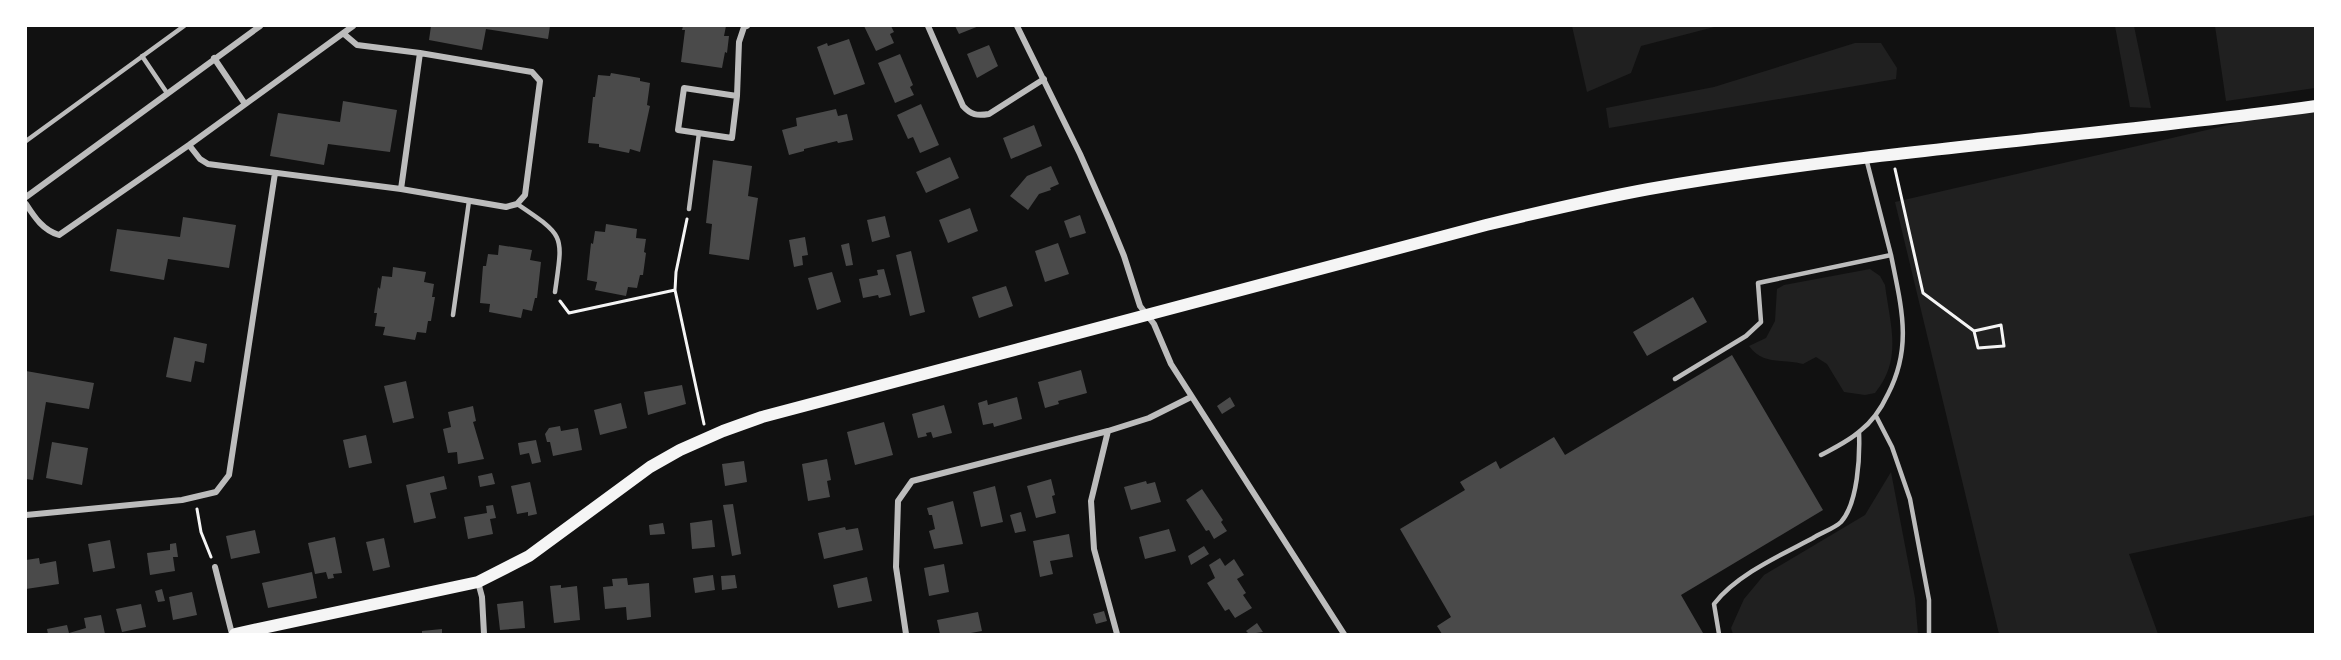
<svg xmlns="http://www.w3.org/2000/svg" width="2341" height="660" font-family="'Open Sans',sans-serif">
<style>
.green{fill:#202020}
.building{fill:#4a4a4a}
.lines{fill:none;stroke-linecap:round;stroke-linejoin:round}
.path{stroke:#f5f5f5;stroke-width:3}
.service{stroke:#bcbcbc;stroke-width:4.5}
.minor{stroke:#bcbcbc;stroke-width:6}
.secondary{stroke:#f5f5f5;stroke-width:12}
</style>
<rect width="100%" height="100%" fill="#111"/>
<path class="green" d="M1572,26H1718L1641,46L1631,73L1587,92Z
M2115,26H2134L2151,108L2130,107Z
M2215,26H2315V88L2226,101Z
M1855,43H1881L1897,68L1896,79L1609,128L1606,108L1714,87Z
M2315,105V515L2129,554L2158,634H1999L1895,202Z
M1870,269L1880,276L1885,285C1890,325 1903,359 1875,393L1865,395L1844,392L1827,364L1816,357L1803,364C1781,358 1764,366 1749,346L1766,338L1775,321L1777,289L1784,285Z
M1891,472L1915,598L1918,634H1733L1731,628L1744,599L1764,575L1865,515Z"/>
<path class="building" d="M431,26H550L548,39L486,29L482,50L429,40Z
M683,26H726L724,36H729L727,53L725,52L722,68L681,62L685,30H682Z
M864,26H891L894,32L890,34L894,43L876,51Z
M955,26H979L959,34Z
M849,39L865,84L834,95L817,47L827,43L828,46Z
M989,45L998,66L977,78L967,54Z
M900,54L913,85L910,87L914,95L895,103L878,63Z
M611,73L640,78V81L650,83L647,105L650,106L640,152L630,149L629,153L599,147V144L588,143L593,97H595L598,75L610,76Z
M343,101L397,110L390,152L328,144L324,165L270,156L278,113L340,122Z
M921,104L939,145L920,153L913,137L908,139L897,115Z
M836,109L838,116L847,114L853,140L838,143L837,141L804,149V151L789,155L782,130L797,126L796,118Z
M1034,125L1042,146L1011,159L1003,138Z
M950,157L959,178L926,193L916,172Z
M713,160L752,166L748,196L758,198L749,260L709,254L712,224L706,223Z
M1051,166L1059,184L1050,188L1051,190L1039,194L1028,210L1010,196L1027,176Z
M970,208L978,231L948,243L939,220Z
M1080,215L1086,233L1070,238L1064,221Z
M885,216L890,237L872,242L867,220Z
M183,217L236,225L229,268L168,259L164,280L110,271L117,229L180,237Z
M606,224L637,229L636,238L646,239L644,252L646,253L643,275H640L637,288L628,287L626,296L595,290L597,282L587,280L591,243L593,244L595,231L605,232Z
M805,237L808,255L802,256L803,265L794,267L789,240Z
M849,243L853,265L846,266L841,245Z
M1058,243L1069,274L1045,282L1035,251Z
M499,245L532,250L530,260L541,262L537,298H535L532,311L523,309L521,318L489,312L490,304L480,303L483,266H486L488,254L498,255Z
M911,251L925,312L910,316L896,255Z
M393,267L426,272L424,282L434,284L432,297H435L431,321H428L426,333L417,332L415,340L383,335L385,327L375,326L377,313H374L378,287L380,289L382,276L392,277Z
M884,269L891,295L879,298L878,295L863,298L859,279L878,275L877,270Z
M832,272L841,302L817,310L808,278Z
M1006,286L1013,306L979,318L972,297Z
M1693,297L1707,322L1647,356L1633,332Z
M174,337L207,344L204,363L195,361L191,382L166,377Z
M1732,355L1823,510L1681,595L1703,633L1700,634H1442L1437,626L1451,617L1400,529L1465,490L1460,482L1496,461L1500,469L1554,437L1565,455Z
M1081,370L1087,393L1058,401L1059,404L1045,408L1038,382Z
M26,371L94,383L89,409L46,402L33,480L26,479Z
M406,381L414,418L393,423L384,386Z
M682,385L686,404L648,415L644,392Z
M1017,397L1022,419L994,427L993,423L983,425L978,403L987,400L988,405Z
M1230,397L1235,406L1222,414L1217,406Z
M621,403L627,428L600,435L594,410Z
M944,405L952,433L933,438L931,432L926,433L927,436L918,438L912,414Z
M473,406L476,421L473,422L484,459L458,464L457,452L448,453L443,429L451,427L448,412Z
M884,422L893,455L855,465L847,432Z
M560,426L561,431L578,428L582,450L553,456L550,442H547L545,434L549,428Z
M366,435L372,463L349,468L343,440Z
M536,440L541,462L532,464L529,453L520,455L518,443Z
M52,442L88,448L82,485L46,478Z
M827,459L831,480L827,481L830,497L808,501L802,464Z
M744,461L747,482L725,486L722,464Z
M492,473L495,484L480,487L478,476Z
M444,476L447,489L430,493L436,518L414,523L406,485Z
M1051,479L1055,495L1052,496L1056,513L1036,518L1027,486Z
M1146,481L1147,484L1155,482L1161,502L1131,510L1124,487Z
M530,482L537,514L528,516V512L517,514L511,486Z
M995,486L1003,522L981,527L973,492Z
M1202,489L1223,520L1221,522L1227,531L1214,539L1209,530L1206,531L1186,500Z
M953,501L963,544L934,549L929,531L935,529L932,515H929L927,508Z
M733,504L741,554L732,556L723,505Z
M493,505L496,518L490,519L493,534L468,539L464,517L487,513L486,506Z
M1021,512L1026,531L1015,533L1010,515Z
M712,520L715,547L692,549L690,523Z
M663,523L665,534L650,535L649,525Z
M845,527L846,530L858,528L863,550L824,559L818,533Z
M1169,529L1176,551L1145,559L1139,537Z
M255,530L260,553L231,559L226,536Z
M1069,534L1073,557L1050,561L1053,574L1040,577L1033,541Z
M335,537L342,573L333,574L334,578L328,579L326,572L315,574L308,543Z
M384,538L390,567L373,571L366,542Z
M110,540L115,568L93,572L88,544Z
M176,543L178,557H173L175,571L150,575L147,553L170,550V544Z
M1204,546L1209,554L1191,565L1188,556Z
M39,558L40,564L56,561L59,584L26,589V560Z
M1220,558L1225,566L1234,559L1244,575L1237,579L1246,593L1243,595L1252,608L1235,618L1229,609L1225,611L1207,583L1215,578L1209,565Z
M944,564L949,592L929,596L924,568Z
M312,572L317,598L268,608L262,583Z
M713,575L715,590L695,593L693,578Z
M735,575L737,588L722,590L721,576Z
M867,577L872,601L838,608L833,585Z
M627,578L628,585L649,583L651,617L627,620L626,607L605,609L603,587L613,586L612,579Z
M561,585V588L577,586L580,620L554,623L550,586Z
M162,589L165,601L158,602L155,591Z
M192,592L197,615L173,620L169,597Z
M523,601L525,628L500,630L497,604Z
M141,604L146,627L122,632L116,609Z
M1104,611L1107,621L1096,624L1093,614Z
M978,612L982,631L965,634H940L937,620Z
M101,615L105,634H48L47,629L67,625L69,633L86,628L84,618Z
M1257,623L1263,632L1249,634L1246,631Z
M442,629V634H422V631Z"/>
<g class="lines">
<path class="path" d="M1895,169L1923,293L1974,331L2001,325L2004,346L1978,348L1974,331
M687,219L676,272L675,290L704,424
M560,301L569,313L675,290
M197,509L201,532L211,557"/>
<path class="service" d="M142,56L167,93
M26,141L184,26
M517,204C566,237 563,234 555,292
M689,209L699,133
M453,315L469,201
M1675,379L1746,336L1761,322L1758,283L1891,255L1866,158
M1876,416L1892,447L1910,499L1929,600V634
M1821,455C1834,448 1849,441 1860,431C1873,421 1881,409 1888,394C1913,346 1901,306 1891,255
M1719,634L1714,604C1736,575 1781,555 1813,538C1821,533 1835,528 1841,522C1858,503 1860,456 1859,432"/>
<path class="minor" d="M928,26L963,106C971,115 977,116 989,114L1044,79
M1017,26L1080,154L1110,222L1124,256L1140,306L1154,324L1171,364L1344,634
M344,34L357,45L420,53L401,189
M214,58L245,104
M737,96L684,88L678,130L732,138L737,96L739,42L744,27L747,26
M189,145L200,159L208,164L401,189L506,207L517,204L525,195L540,81L532,72L420,53
M26,197L260,26
M26,204C35,218 43,230 59,235L189,145L353,26
M1108,431L1091,501L1094,549L1117,634
M26,515L182,500L216,492L229,475L275,173
M215,567L232,634
M478,582L482,597L484,634
M906,634L896,567L898,501L912,481L1108,431L1149,418L1191,397"/>
<path class="secondary" d="M235,634L478,582L529,556L650,467L680,450L723,431L762,417L1486,225C1540,212 1594,199 1649,189C1870,150 2094,137 2316,106"/>
</g>
<rect width="2341" height="660" fill="none" stroke="#ffffff" stroke-width="54"/>
</svg>
